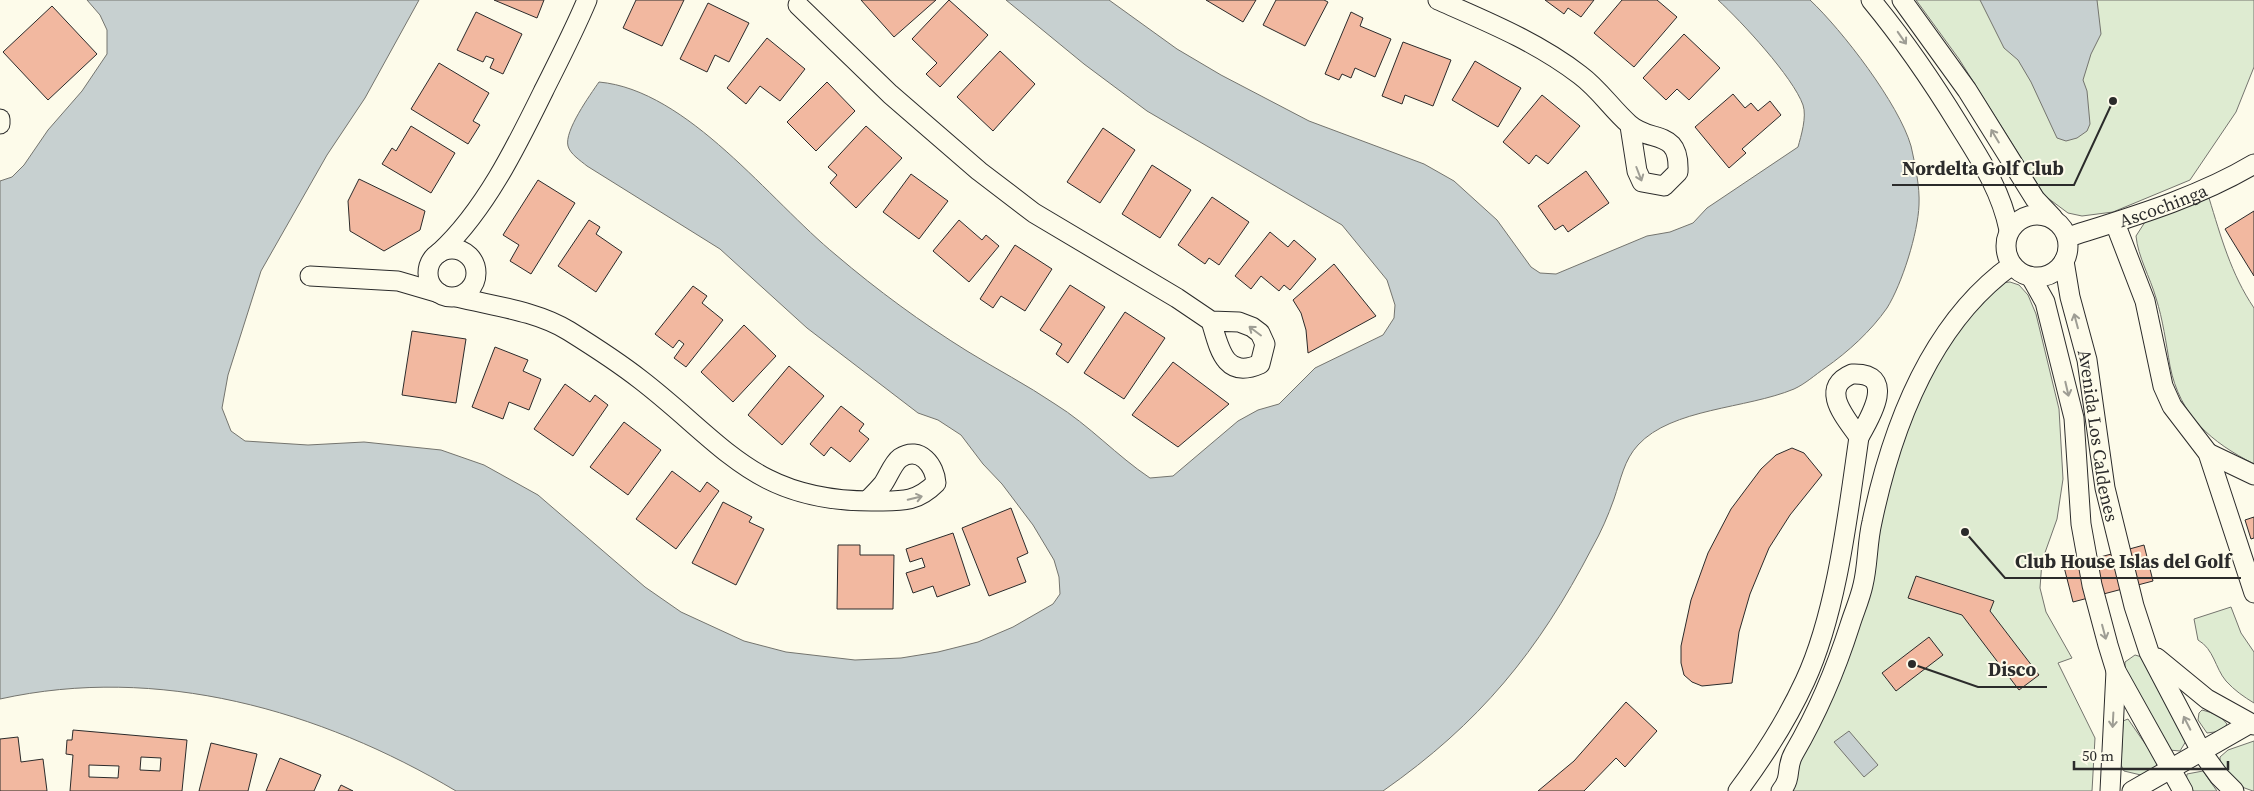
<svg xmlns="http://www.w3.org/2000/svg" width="2254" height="791" font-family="'Source Serif 4',serif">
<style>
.green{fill:#deebd1;stroke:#74746e}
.water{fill:#c7d0d0;stroke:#74746e}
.building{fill:#f2b8a0;stroke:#2b2b2b;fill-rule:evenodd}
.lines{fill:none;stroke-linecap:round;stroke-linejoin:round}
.minor-casing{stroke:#2b2b2b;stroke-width:21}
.minor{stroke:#fdfbea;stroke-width:19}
.oneway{stroke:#9e9d94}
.labels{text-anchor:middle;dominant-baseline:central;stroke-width:4;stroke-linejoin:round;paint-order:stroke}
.street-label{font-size:18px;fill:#2b2b2b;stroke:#fdfbea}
.leader{fill:none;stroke:#2b2b2b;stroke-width:2}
.callout-dot{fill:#2b2b2b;stroke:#fdfbea;stroke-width:2}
.callout-label{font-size:19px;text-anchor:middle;font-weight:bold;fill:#2b2b2b;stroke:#fdfbea;stroke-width:4;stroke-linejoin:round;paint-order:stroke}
</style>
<rect width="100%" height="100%" fill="#fdfbea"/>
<path class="green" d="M1916,0H2254V67L2236,112L2190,180L2113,212L2082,216L2068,213L2045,196L1959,59Z
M2209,198C2221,237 2231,274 2254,308V464C2211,442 2180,416 2170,366C2166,343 2163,320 2156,298C2150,277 2138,257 2136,236L2145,222Z
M2010,282L2019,285L2028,295L2036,314L2059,409L2063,479L2057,519L2042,561L2040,588L2046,612L2072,658L2058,663L2095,738L2092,791H1774L1813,736L1851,651L1865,606L1887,486L1907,428L1936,357L1999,283Z
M2231,607L2241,633L2254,652V703C2244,697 2234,690 2226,681C2215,668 2214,649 2198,640L2194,619Z
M2135,655L2142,657L2186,741L2180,751L2169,750L2125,669V662Z
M2202,710C2213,713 2220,715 2227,724L2222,731L2207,733L2198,720L2199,713Z
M2128,719L2157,761L2156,768L2145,776L2124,771L2121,765L2123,721Z
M2254,741V791H2253L2239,786L2220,764V757L2228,750Z
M2203,771L2217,791H2192L2186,783L2187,774Z"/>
<path class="water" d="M87,0H419L365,98L327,155L261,271L228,375L222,408L231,431L245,441L308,445L364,442L441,450L484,465L538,495L645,587L681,612L744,641L786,652L855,660L901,658L938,652L978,642L1013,627L1053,604L1060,594L1059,577L1054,560L1033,525L1002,484L983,464L961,435L938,420L918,413L807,328L720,249L587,166C581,161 570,154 568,146C564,131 590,95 599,82C688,90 770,201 836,255C877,290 922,323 967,351C996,369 1027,385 1055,404C1089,425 1117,456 1150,478L1173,476L1238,421L1258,410L1279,404L1315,368L1383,335L1394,318L1395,305L1387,280L1342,225L1147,111L1084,64L1006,0H1109L1177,49L1221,75L1309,121L1424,164L1454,181L1497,220L1531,267L1540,273L1556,274L1647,236L1670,232L1693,223L1707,208L1798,147C1801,136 1807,117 1803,105C1793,77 1741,21 1718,0H1810C1842,30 1899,104 1911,146C1915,164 1920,187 1919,205C1918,233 1902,284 1887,308C1871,331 1848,352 1825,368C1815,375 1805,384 1794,389C1746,409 1672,408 1638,445C1624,460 1621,479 1614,499C1608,516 1601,532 1592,548C1538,652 1480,723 1383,791H456C320,710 158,664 0,699V181L12,177L24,165L48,130L82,91L107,54V30L100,15Z
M1980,0H2097L2101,34L2091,54L2083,80L2087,91L2090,124L2087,131L2077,138L2066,141L2057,138L2031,82L2018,60L2004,48Z
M1849,731L1878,765L1864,777L1834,742Z"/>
<path class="building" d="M494,0H544L537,18Z
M636,0H684L662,46L623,28Z
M861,0H936L894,37Z
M949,0L988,35L940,87L926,74L937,63L912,39Z
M1206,0H1256L1243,22Z
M1276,0H1324L1328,2L1305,46L1263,25Z
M1545,0H1594L1581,17L1568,8L1564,14Z
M1622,0H1657L1677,17L1634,67L1594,33Z
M708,3L749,23L729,62L715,55L707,72L680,59Z
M52,6L97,54L48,100L3,52Z
M476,12L522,34L503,74L490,68L494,59L486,56L483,62L457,50Z
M1351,12L1363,18L1360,26L1391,39L1375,77L1355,68L1351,78L1342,74L1339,80L1325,74Z
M1684,34L1720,68L1689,100L1677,89L1666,100L1643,78Z
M767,38L805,69L780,101L760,86L746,104L727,88Z
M1403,42L1451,60L1433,106L1405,95L1402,104L1382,96Z
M1000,51L1035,84L993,131L957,97Z
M1475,61L1521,88L1498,127L1452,100Z
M439,63L489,93L473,121L480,125L468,144L411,109Z
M827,82L855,111L816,151L787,122Z
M1733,94L1745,108L1751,103L1758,111L1770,101L1781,115L1742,149L1746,153L1729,168L1695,127Z
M1542,95L1580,126L1548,164L1536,155L1529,164L1503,142Z
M411,126L455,153L431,193L382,164L392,148L396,151Z
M866,126L902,158L856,208L830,183L837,175L828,167Z
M1103,128L1135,150L1100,203L1067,182Z
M1152,165L1191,190L1160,238L1122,214Z
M1586,171L1609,203L1568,232L1563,225L1555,230L1538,206Z
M911,174L948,201L919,239L883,212Z
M359,179L425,211L420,230L384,251L350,231L348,201Z
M538,180L575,203L531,274L510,261L519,245L503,235Z
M1212,197L1249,222L1219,265L1209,258L1205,264L1178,245Z
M2254,211V276L2225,229Z
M589,220L600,227L596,234L622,252L596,292L558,266Z
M959,220L982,240L986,235L999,246L969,282L933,251Z
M1270,232L1288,247L1294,240L1316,259L1290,290L1284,285L1279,291L1261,276L1251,289L1235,276Z
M1015,245L1052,269L1025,311L1001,296L993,308L980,299Z
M1334,264L1376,316L1308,353L1306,330L1301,313L1293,300Z
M1070,285L1105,307L1068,363L1056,354L1062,344L1040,330Z
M693,286L707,296L702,303L723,320L686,367L674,358L684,344L679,340L673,348L655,334Z
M1125,312L1165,338L1124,399L1084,373Z
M744,325L776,356L733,402L701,372Z
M412,331L466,339L456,403L402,395Z
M495,347L528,360L523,371L541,379L529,410L509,402L503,419L472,407Z
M1173,362L1229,404L1178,447L1132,415Z
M789,366L824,396L782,445L748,415Z
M565,384L590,402L595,395L608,405L573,456L534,429Z
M841,406L864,424L859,431L869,439L850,462L831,447L824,456L810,444Z
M624,422L661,450L628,495L590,467Z
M1792,448L1804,453L1822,475L1790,515L1769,548L1750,594L1739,632L1732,683L1702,686L1692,682L1684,675L1681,663V646L1691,600L1708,553L1731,509L1761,469L1776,455Z
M672,471L700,492L707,482L719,491L676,549L636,519Z
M723,502L752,517L749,522L764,529L736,585L692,563Z
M1011,508L1028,553L1017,558L1026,582L989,596L962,528Z
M2254,517V538L2251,539L2245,520Z
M953,533L970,585L937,597L933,586L913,593L906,573L925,567L922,558L910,562L906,549Z
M838,545H860V555H894L893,609H837Z
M2144,545L2153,581L2073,602L2064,567Z
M1916,576L1994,601L1990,611L2039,675L2019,690L1962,615L1908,598Z
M1929,637L1943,655L1896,691L1882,673Z
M1626,702L1657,731L1625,767L1616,758L1584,791H1538L1574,761Z
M73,730L187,740L182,791H70L73,755L66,754L67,740H72ZM141,757L161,758L160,771L140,770ZM89,765L119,766L118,778L89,777Z
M18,737L21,762L43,759L47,791H0V739Z
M211,743L257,754L248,791H199Z
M280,758L321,775L314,791H266Z
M341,785L353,791H338Z"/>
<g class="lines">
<g class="minor-casing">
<g id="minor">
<path d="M1438,0C1488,22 1537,42 1580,75C1599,89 1612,109 1629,124C1651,144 1680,128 1678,172L1664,186L1642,182L1637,171L1630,126"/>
<path d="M1871,0C1904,40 1932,81 1959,125C1980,159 2001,190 2009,230"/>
<path d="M1902,0L1967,90L2035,199L2053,218"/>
<path d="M798,5L890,94L979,171L1034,213L1177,298L1211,321L1239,322L1252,327L1260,333L1265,344L1260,364C1224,380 1219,347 1211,321"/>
<path d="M0,119V124"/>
<circle cx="2037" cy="246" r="31"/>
<path d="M2115,223L2145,301L2163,386L2172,406L2208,453L2254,593"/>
<path id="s1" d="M2068,237C2131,217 2197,198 2254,164"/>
<circle cx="452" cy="273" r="24"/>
<path d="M439,253C485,211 517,145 544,90C559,60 574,31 587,0"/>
<path id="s2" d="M2064,261L2070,297L2087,360L2105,488L2134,606L2149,652L2201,751L2219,776L2234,791"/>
<path d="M310,276L398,281L439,293"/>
<path d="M2031,277L2045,302L2074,418L2081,524L2092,585L2108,645L2116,671L2183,791"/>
<path d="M457,297C493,306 537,311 569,331C593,346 618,362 641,380C725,445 755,502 874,501C901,501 916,503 936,483C935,466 920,445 900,458C893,463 888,477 883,484C878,490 872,496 867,501"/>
<path d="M1852,374C1898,372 1870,418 1859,437C1846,418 1818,388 1852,374Z"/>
<path d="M2208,453L2254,475"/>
<path d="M2157,658L2207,699L2254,725"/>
<path d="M1738,791C1764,756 1787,720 1805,681C1837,612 1848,513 1859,437"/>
<path d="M1781,791C1793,776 1785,768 1794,753C1819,710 1835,672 1850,625C1854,612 1860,599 1863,585C1868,565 1867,543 1872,522C1892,427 1931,323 2012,265"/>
<path d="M2110,791L2116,671"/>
<path d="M2132,791L2249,724"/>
</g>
</g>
<use href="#minor" class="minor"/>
</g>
<defs><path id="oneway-shaft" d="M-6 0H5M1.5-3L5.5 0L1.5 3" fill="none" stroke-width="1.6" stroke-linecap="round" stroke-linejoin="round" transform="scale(1.25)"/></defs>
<g class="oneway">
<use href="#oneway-shaft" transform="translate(1902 38) rotate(55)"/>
<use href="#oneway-shaft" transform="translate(1995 136) rotate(-121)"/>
<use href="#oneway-shaft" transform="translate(1639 174) rotate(69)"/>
<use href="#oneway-shaft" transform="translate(2076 321) rotate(-105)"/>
<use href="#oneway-shaft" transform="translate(1255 331) rotate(-143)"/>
<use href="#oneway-shaft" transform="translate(2067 389) rotate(77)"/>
<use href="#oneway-shaft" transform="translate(915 498) rotate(-13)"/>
<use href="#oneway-shaft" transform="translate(2104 632) rotate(75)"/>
<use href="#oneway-shaft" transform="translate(2113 720) rotate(93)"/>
<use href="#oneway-shaft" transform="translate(2187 723) rotate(-117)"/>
</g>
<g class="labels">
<g class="street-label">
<text stroke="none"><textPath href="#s1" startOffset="100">Ascochinga</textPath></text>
<text stroke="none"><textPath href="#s2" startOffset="178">Avenida Los Caldenes</textPath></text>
</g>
</g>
<path class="leader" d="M2113 101L2074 185H1892M1965 532L2005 578H2241M1912 664L1978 687H2047"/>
<g class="callout-dot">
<circle cx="2113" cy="101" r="5"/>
<circle cx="1965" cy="532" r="5"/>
<circle cx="1912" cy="664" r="5"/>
</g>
<g class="callout-label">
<text x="1983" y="175">Nordelta Golf Club</text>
<text x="2123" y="568">Club House Islas del Golf</text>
<text x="2012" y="676">Disco</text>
</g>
<path d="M2074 761v8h154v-8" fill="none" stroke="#2b2b2b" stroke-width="2.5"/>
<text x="2082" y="761" font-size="15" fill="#2b2b2b" stroke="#fdfbea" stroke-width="4" paint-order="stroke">50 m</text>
</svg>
